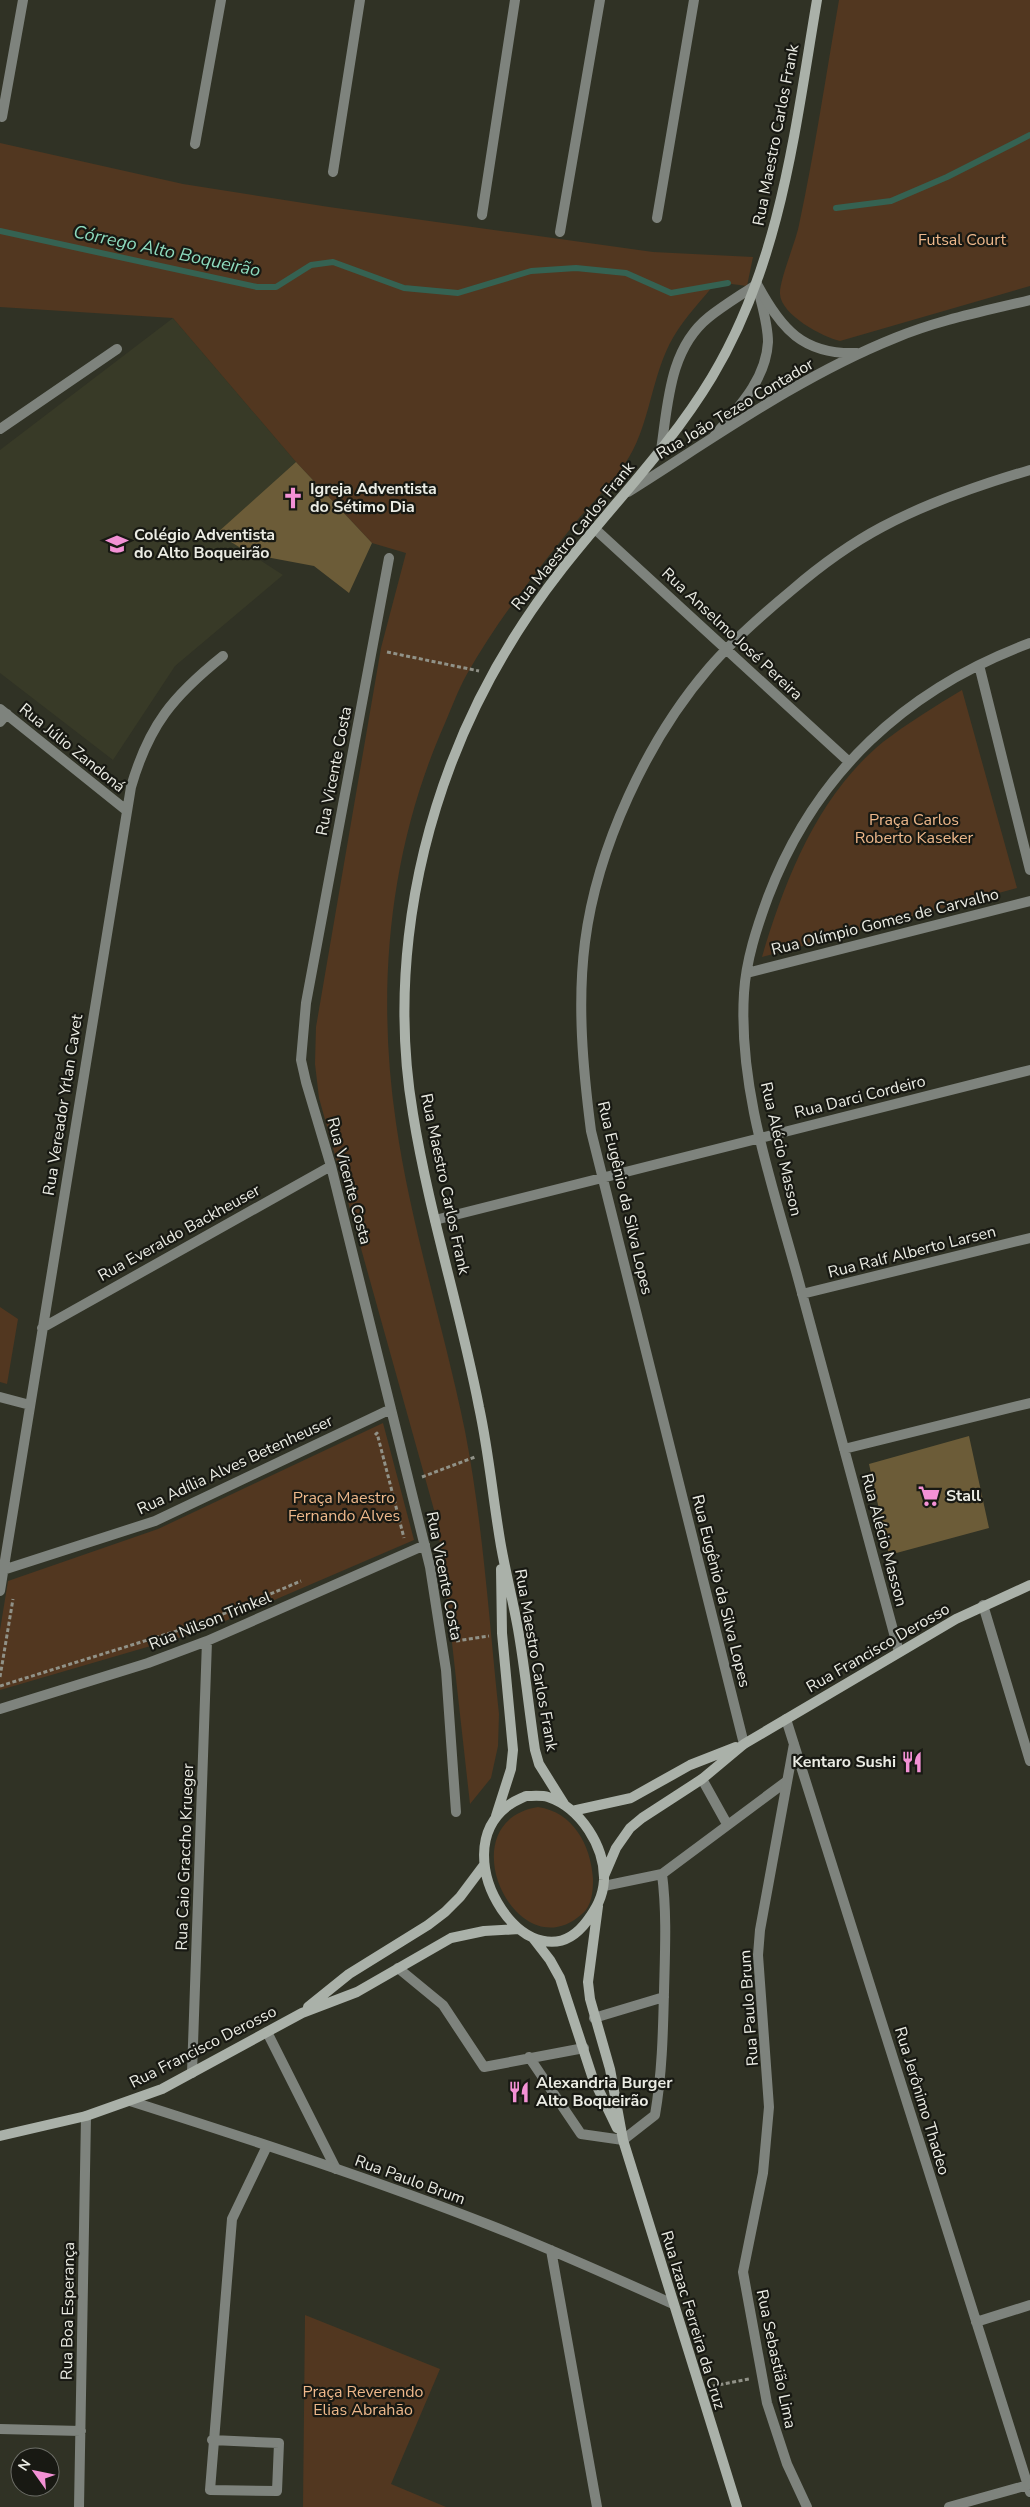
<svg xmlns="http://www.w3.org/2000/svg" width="1030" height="2507" font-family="'Nunito Sans',sans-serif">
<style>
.built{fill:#383a27}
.green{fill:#523720}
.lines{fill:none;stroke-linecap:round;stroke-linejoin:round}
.stream{stroke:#356252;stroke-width:6}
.building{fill:#6c5c38}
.path{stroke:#919288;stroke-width:3;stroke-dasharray:4 2.5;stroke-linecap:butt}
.lane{stroke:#7e837d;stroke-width:10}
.street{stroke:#7e837d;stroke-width:10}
.secondary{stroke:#aab1a9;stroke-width:10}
.labels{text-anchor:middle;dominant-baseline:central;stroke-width:4.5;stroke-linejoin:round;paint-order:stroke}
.street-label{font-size:16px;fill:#ebece4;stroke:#181913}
.park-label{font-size:16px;fill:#eeb88b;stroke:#181913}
.poi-label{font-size:16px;font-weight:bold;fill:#ebece4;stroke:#181913;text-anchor:start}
.water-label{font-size:18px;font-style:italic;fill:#8ddabd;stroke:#181913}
</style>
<rect width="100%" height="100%" fill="#303225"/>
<path class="built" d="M173,318L296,462L218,533L283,575L175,666L113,760L0,673V450Z"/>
<path class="green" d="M839,0H1030V286L840,341C823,337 781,315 780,294C779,281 796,241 799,225C815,150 826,75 839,0Z
M0,143L183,184L329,207L653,252L753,257L747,286L716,282C703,299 685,317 674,336C650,376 651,427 624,465C611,484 594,501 579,518C539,568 498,619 467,674C458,690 452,707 445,723C389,849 376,988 396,1123C411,1227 444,1328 465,1431C483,1524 489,1620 499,1714L498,1746L491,1778L470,1804L444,1571L436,1517L319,1098L315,1064L316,1027L381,648L406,553L372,543L296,462L173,318L0,307Z
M962,690L1017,888L762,957C785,879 818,795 883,742C908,723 935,706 962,690Z
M0,1307L18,1319L7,1384L0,1382Z
M383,1423L414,1540L202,1631L0,1690V1630L8,1581L158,1529Z
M538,1807C573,1812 591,1845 593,1879C593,1891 592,1906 582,1914C516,1973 446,1822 538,1807Z
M305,2315L440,2369L391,2484L446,2507H303Z"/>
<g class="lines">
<path class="stream" d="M836,208L891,201L947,177L1030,135
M0,231L257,287H276L311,265L333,262L404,288L458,293L531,271L576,268L626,273L671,293L728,283"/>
</g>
<path class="building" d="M296,462L372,543L349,593L314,566L250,554L217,533Z
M969,1436L989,1528L889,1555L869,1464Z"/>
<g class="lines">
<path class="path" d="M387,652L479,671
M375,1435L377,1433L404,1538
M422,1477L475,1457
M456,1641L489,1636
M0,1677L13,1599
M0,1686L199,1624L301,1581
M713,2386L749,2379"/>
<path class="lane" d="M333,172L360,0
M482,215L515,0
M657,218L694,0
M560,232L600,0
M661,450C668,404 669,349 709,317C724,305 741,295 757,284C761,303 768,323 768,342C766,380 738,408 715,435
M702,1779L727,1824
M604,1886L662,1874
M398,1968L443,2005L484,2067L584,2048
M594,2018L664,1997
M267,2032L336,2169
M529,2057L581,2134L623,2140L655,2115C662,2074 663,2034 664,1992C665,1952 667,1913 662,1874L787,1781
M212,2440L279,2443L277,2491L210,2490L232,2219L267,2146"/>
<path class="street" d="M2,117L23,0
M195,144L221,0
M757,284C781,329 803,355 857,353
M0,429L117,349
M628,492C714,438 800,376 895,338C938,320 985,311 1030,300
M595,529L848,761
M389,558L306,1003L301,1060L306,1082L331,1166L430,1567L446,1670L456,1812
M979,665L1030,870
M0,709L126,810
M0,722L7,714
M747,973L1030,901
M435,1220L1030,1070
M802,1294L1030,1238
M42,1328L331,1166
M0,1397L30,1405
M844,1449L1030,1403
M3,1570L155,1521L391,1409
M0,1591L131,787C149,725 173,696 223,656
M983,1605L1030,1761
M899,1652C866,1529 832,1406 799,1282C774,1189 738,1091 744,993C746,960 757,927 768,897C815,773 906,689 1030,643
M0,1709L148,1663L207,1641L425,1545
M786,1719L1030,2492
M744,1744L591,1131C583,1069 577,1004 585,942C597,848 647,740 709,668C734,639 763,614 792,590C820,566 850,544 882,527C929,502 979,485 1030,470
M794,1744L760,1930L758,1955L769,2107L763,2173L743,2272L767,2403L787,2464L807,2507
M192,2073L207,1641
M130,2101C252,2140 373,2179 492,2226C553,2250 613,2277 673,2304
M551,2250L597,2507
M976,2322L1030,2305
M0,2429L81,2431
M79,2507L86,2116
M949,2507L1028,2485"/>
<path class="secondary" d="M526,1796C533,1796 542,1795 548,1797C581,1808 605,1847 604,1880C603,1897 596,1909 587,1921C533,1994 439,1855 509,1805C514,1801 520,1799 526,1796Z
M564,1804L539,1764L535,1750C529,1710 525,1669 518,1629C513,1601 506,1574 501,1546C493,1500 489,1453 479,1407C460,1309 429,1213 413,1114C393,997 409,875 451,764C478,693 515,629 562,569C612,505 670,447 712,377C781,262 795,129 817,0
M572,1811L631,1798L690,1765L736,1747
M496,1816L511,1769L513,1750L502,1633L501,1569
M604,1876L616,1848L630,1828L642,1818L702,1779L744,1744L956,1619L1030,1585
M598,1906L588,1982L590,1999L610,2069L623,2140L737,2507
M533,1938L550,1960L560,1978L592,2076L617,2128
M308,2007L349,1974L428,1925L445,1912L460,1897L484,1865
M0,2136L86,2116L162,2089L302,2013L357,1992L451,1938L484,1931L519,1929"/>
</g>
<defs>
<g id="church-bare" transform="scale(1.725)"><path d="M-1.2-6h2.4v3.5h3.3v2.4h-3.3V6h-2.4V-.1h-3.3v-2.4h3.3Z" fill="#f391d5" stroke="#181913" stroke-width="2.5" paint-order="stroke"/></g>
<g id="school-bare" transform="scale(1.725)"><path d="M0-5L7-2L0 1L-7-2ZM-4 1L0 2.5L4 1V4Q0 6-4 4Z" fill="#f391d5" stroke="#181913" stroke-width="2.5" paint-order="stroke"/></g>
<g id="supermarket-bare" transform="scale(1.725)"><path d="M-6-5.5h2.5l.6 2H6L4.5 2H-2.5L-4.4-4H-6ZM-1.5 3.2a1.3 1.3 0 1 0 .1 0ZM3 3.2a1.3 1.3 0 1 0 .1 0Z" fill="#f391d5" stroke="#181913" stroke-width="2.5" paint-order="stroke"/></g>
<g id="restaurant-bare" transform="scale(1.725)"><path d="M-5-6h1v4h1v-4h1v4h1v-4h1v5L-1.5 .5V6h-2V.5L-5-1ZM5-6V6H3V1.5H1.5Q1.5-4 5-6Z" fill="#f391d5" stroke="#181913" stroke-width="2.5" paint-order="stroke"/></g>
</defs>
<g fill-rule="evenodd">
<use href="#church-bare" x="293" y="498"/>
<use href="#school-bare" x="117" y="544"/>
<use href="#supermarket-bare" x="929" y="1496"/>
<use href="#restaurant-bare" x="912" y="1762"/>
<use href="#restaurant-bare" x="519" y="2092"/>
</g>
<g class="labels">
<g class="street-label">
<text transform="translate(776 135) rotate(-79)">Rua Maestro Carlos Frank</text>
<text transform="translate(735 409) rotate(-31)">Rua João Tezeo Contador</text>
<text transform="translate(573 536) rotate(-51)">Rua Maestro Carlos Frank</text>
<text transform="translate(732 634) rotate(43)">Rua Anselmo José Pereira</text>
<text transform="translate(72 748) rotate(39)">Rua Júlio Zandoná</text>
<text transform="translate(334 771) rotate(-79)">Rua Vicente Costa</text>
<text transform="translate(885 922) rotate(-14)">Rua Olímpio Gomes de Carvalho</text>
<text transform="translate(860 1097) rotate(-14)">Rua Darci Cordeiro</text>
<text transform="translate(63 1105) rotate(-81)">Rua Vereador Yrlan Cavet</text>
<text transform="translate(781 1149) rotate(77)">Rua Alécio Masson</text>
<text transform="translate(349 1181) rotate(75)">Rua Vicente Costa</text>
<text transform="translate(445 1184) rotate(78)">Rua Maestro Carlos Frank</text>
<text transform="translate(625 1198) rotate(77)">Rua Eugênio da Silva Lopes</text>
<text transform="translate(179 1233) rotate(-29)">Rua Everaldo Backheuser</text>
<text transform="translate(912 1252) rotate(-14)">Rua Ralf Alberto Larsen</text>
<text transform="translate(235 1465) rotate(-25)">Rua Adília Alves Betenheuser</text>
<text transform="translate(884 1540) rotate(75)">Rua Alécio Masson</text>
<text transform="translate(444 1576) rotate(79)">Rua Vicente Costa</text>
<text transform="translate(721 1591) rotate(76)">Rua Eugênio da Silva Lopes</text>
<text transform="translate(210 1621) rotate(-22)">Rua Nilson Trinkel</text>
<text transform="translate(878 1648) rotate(-30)">Rua Francisco Derosso</text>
<text transform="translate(536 1660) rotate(80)">Rua Maestro Carlos Frank</text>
<text transform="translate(185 1857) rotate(-88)">Rua Caio Graccho Krueger</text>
<text transform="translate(749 2008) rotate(-94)">Rua Paulo Brum</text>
<text transform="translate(203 2047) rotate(-27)">Rua Francisco Derosso</text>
<text transform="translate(922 2101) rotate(73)">Rua Jerônimo Thadeo</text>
<text transform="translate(410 2180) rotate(20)">Rua Paulo Brum</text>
<text transform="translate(68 2311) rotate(-89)">Rua Boa Esperança</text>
<text transform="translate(693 2320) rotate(73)">Rua Izaac Ferreira da Cruz</text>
<text transform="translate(776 2359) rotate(78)">Rua Sebastião Lima</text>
</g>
<g class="park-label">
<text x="962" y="240">Futsal Court</text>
<text x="914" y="820">Praça Carlos<tspan x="914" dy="18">Roberto Kaseker</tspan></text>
<text x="344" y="1498">Praça Maestro<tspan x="344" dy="18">Fernando Alves</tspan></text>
<text x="363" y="2392">Praça Reverendo<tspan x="363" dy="18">Elias Abrahão</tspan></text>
</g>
<g class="poi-label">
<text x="310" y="489">Igreja Adventista<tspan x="310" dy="18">do Sétimo Dia</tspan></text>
<text x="134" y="535">Colégio Adventista<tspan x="134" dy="18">do Alto Boqueirão</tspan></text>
<text x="946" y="1496">Stall</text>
<text x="896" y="1762" text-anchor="end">Kentaro Sushi</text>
<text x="536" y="2083">Alexandria Burger<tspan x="536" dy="18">Alto Boqueirão</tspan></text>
</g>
<g class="water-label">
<text transform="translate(167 251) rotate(12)">Córrego Alto Boqueirão</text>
</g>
</g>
<g transform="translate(35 2472) rotate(303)"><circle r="24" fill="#181913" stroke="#6c6d67"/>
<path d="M0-4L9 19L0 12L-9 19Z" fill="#f391d5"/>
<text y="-8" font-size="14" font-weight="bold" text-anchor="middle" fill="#ebece4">N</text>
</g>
</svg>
